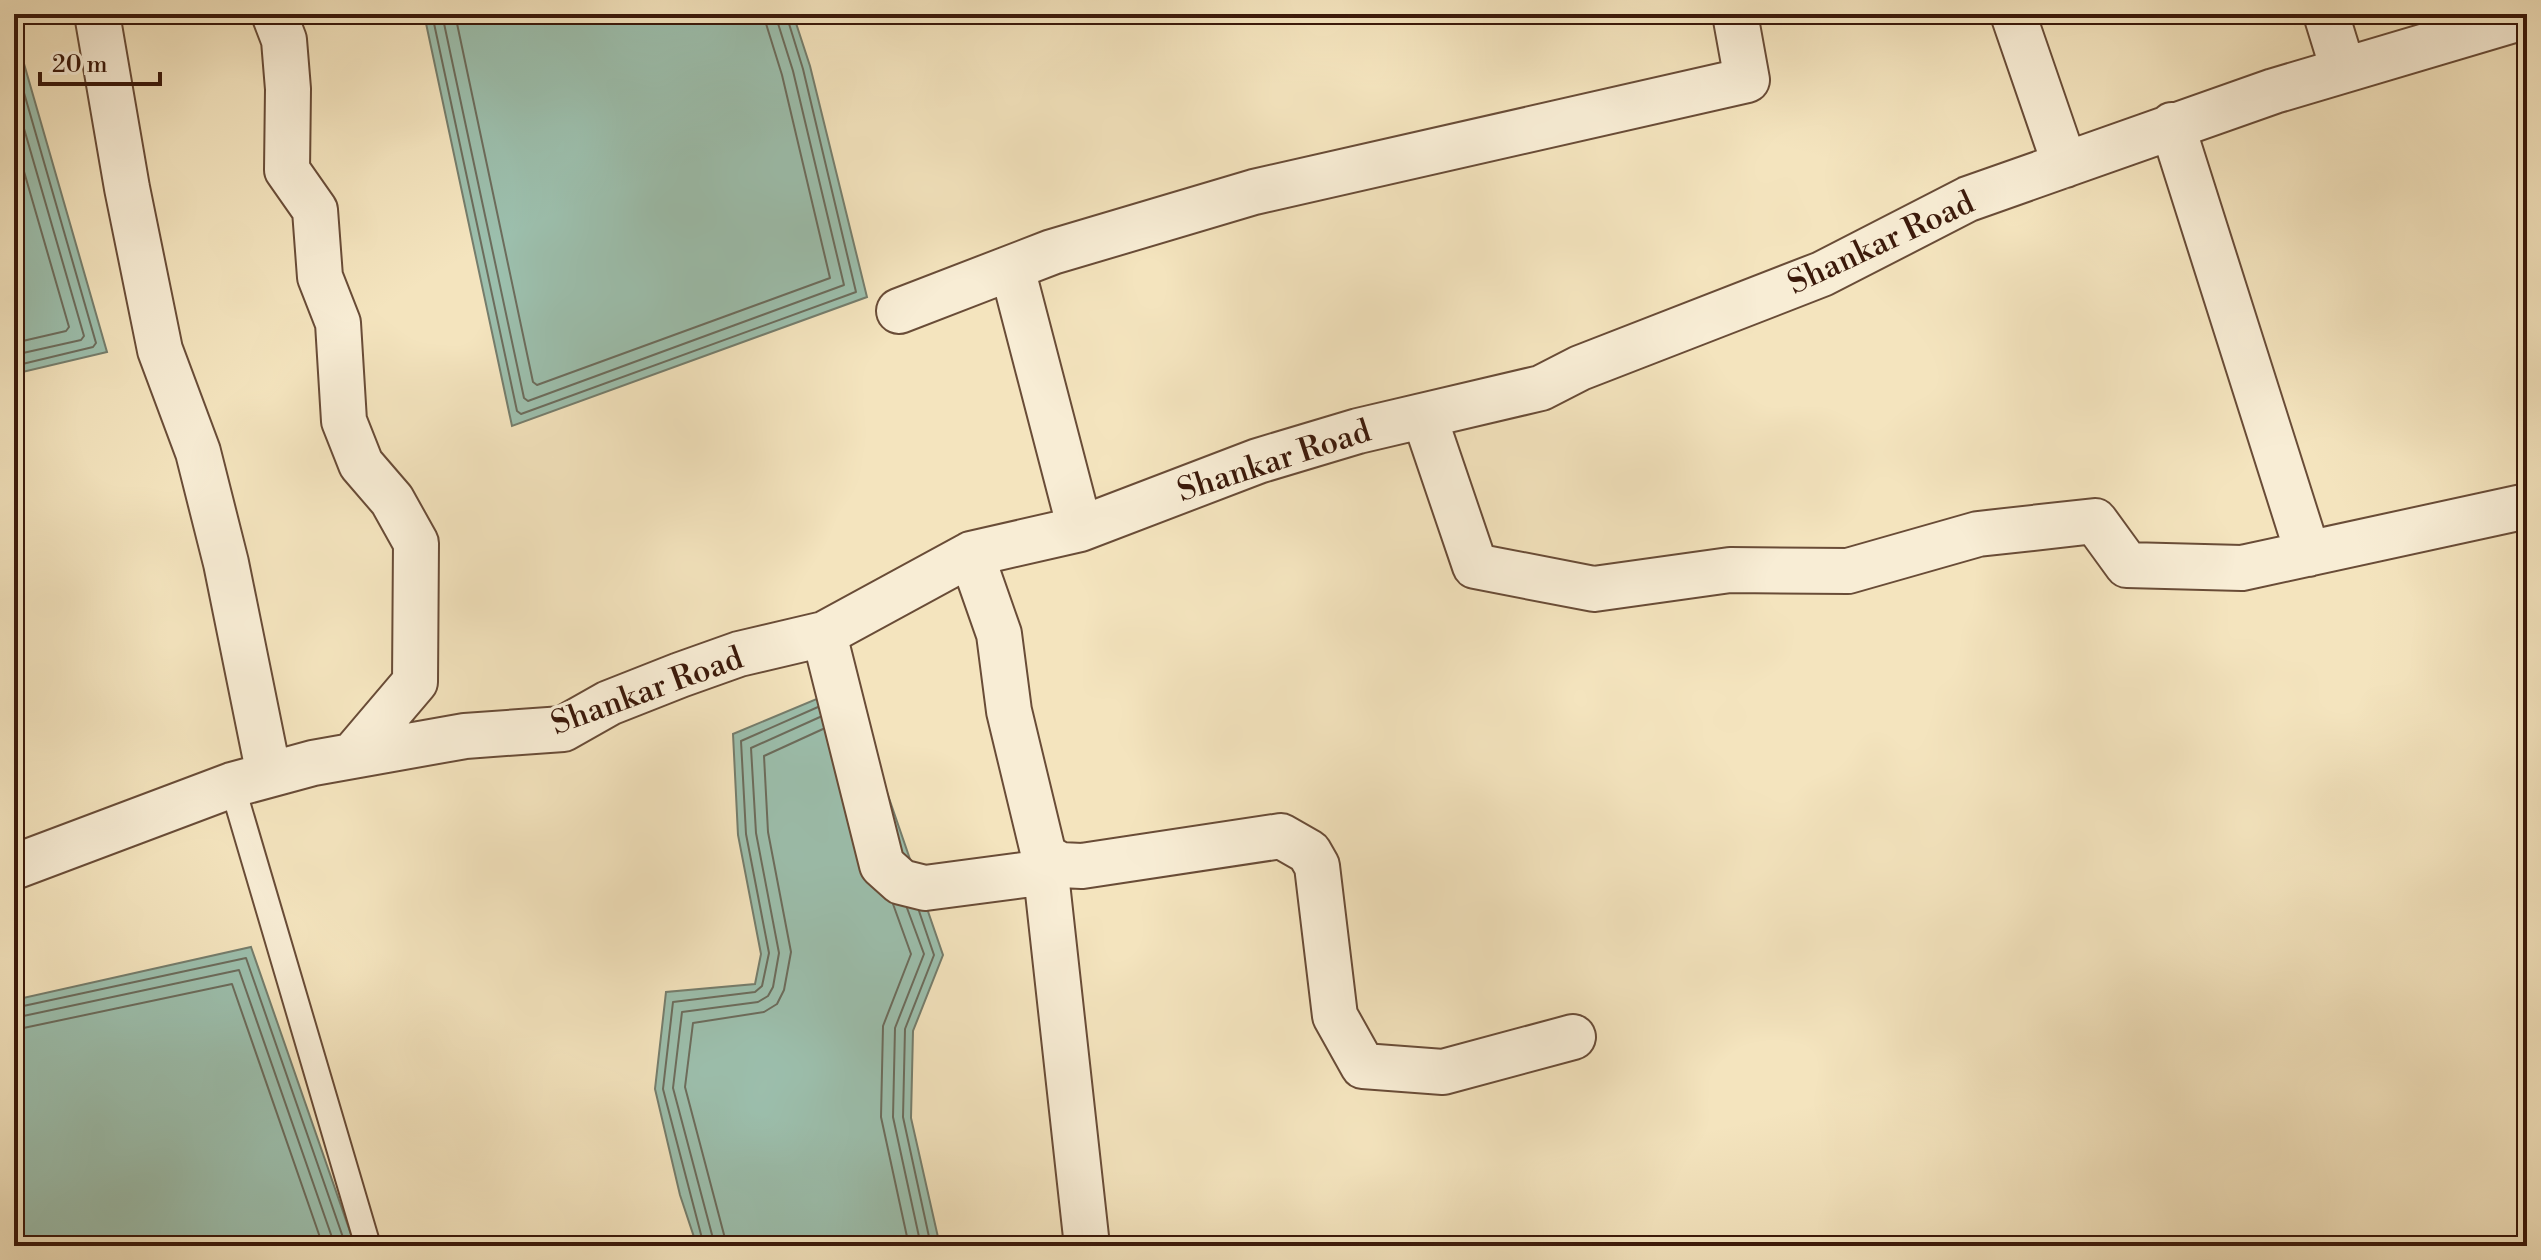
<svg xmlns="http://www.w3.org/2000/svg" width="2541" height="1260" font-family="'Libre Bodoni',serif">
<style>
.water{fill:#9cbfad;stroke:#757d6c;stroke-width:2}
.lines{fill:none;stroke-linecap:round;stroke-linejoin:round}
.shore{stroke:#6c6c5c;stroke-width:2}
.service-casing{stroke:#694c37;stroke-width:28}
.minor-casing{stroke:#694c37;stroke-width:48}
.service{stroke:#f8edd5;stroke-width:24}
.minor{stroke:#f8edd5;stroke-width:44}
.labels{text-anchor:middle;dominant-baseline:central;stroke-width:7;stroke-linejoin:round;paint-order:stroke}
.street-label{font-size:32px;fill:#3b190a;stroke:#f8edd5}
</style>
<rect width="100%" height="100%" fill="#f4e4be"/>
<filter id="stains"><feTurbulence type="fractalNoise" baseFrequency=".0025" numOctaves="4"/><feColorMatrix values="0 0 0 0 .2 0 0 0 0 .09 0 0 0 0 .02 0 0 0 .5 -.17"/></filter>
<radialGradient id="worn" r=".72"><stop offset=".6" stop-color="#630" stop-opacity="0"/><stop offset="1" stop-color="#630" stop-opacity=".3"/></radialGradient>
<path class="water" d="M424,14H793L810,66L867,297L512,426Z
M14,29L107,352L14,374Z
M850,685L943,955L913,1031L911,1118L940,1246H697L680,1195L655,1089L666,992L755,984L761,954L738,835L733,734Z
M251,947L355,1246H14V1000Z"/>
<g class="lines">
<path class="shore" d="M432,14L517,411L521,414L856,292L803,69L786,14
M442,14L524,398L528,401L844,285L793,71L775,14
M455,14L533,382L537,385L830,278L782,75L763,14
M14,58L96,343L93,347L14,366
M14,94L84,336L81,340L14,355
M14,137L69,327L66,331L14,343
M893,904L911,954L883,1026L881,1117L909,1246
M907,908L924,954L895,1028L893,1117L921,1246
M919,911L934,955L905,1029L903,1117L931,1246
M14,1008L246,958L346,1246
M14,1018L239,970L335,1246
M14,1030L232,984L323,1246
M704,1246L663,1089L673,1002L755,992L762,986L769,953L746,834L741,741L818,707
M715,1246L673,1088L682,1012L758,1002L768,996L773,987L779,953L756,833L751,748L820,717
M727,1246L685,1087L693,1023L764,1012L777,1004L784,990L791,952L768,832L764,756L823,729"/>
<g class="service-casing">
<path id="service" d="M232,785L368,1246"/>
</g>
<g class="minor-casing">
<path id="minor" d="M97,14L127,188L160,350L198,452L226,563L269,775
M274,14L284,40L288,89L287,170L315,210L320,277L338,323L344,421L361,464L392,500L416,543L415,682L353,755
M2013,14L2065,165
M2326,14L2343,69
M2172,125L2308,554
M1012,268L1080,529
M899,311L1052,252L1254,192L1747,80L1735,14
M1424,416L1475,566L1594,589L1730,570L1848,571L1978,534L2095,521L2127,565L2242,568L2527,506
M971,554L999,634L1009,711L1044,856L1060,865L1082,866L1281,836L1309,852L1317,866L1335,1016L1363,1066L1443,1072L1573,1037
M824,634L882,865L901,882L925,888L1046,872
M1044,856L1087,1246
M14,867L232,785L313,763L465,736L563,729L609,703L680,675L739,654L824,634L971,554L1080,529L1258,461L1358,431L1541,388L1580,368L1822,274L1968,199L2274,91L2527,16"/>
</g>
<use href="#service" class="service"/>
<use href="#minor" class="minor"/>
</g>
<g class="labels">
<g class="street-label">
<text transform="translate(1881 243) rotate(-25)">Shankar Road</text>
<text transform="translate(1274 461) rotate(-18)">Shankar Road</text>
<text transform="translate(647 691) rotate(-20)">Shankar Road</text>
</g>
</g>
<rect width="2541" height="1260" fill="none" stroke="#f4e4be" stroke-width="48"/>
<rect x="16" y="16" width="2509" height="1228" fill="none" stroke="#3b190a" stroke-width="4"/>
<rect x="24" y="24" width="2493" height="1212" fill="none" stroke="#3b190a" stroke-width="2"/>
<path d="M40 72v12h120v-12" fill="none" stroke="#3b190a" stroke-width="4"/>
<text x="52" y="72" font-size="24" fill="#3b190a" stroke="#f8edd5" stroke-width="6" paint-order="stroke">20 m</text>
<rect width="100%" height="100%" filter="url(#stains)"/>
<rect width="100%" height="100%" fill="url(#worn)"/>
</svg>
